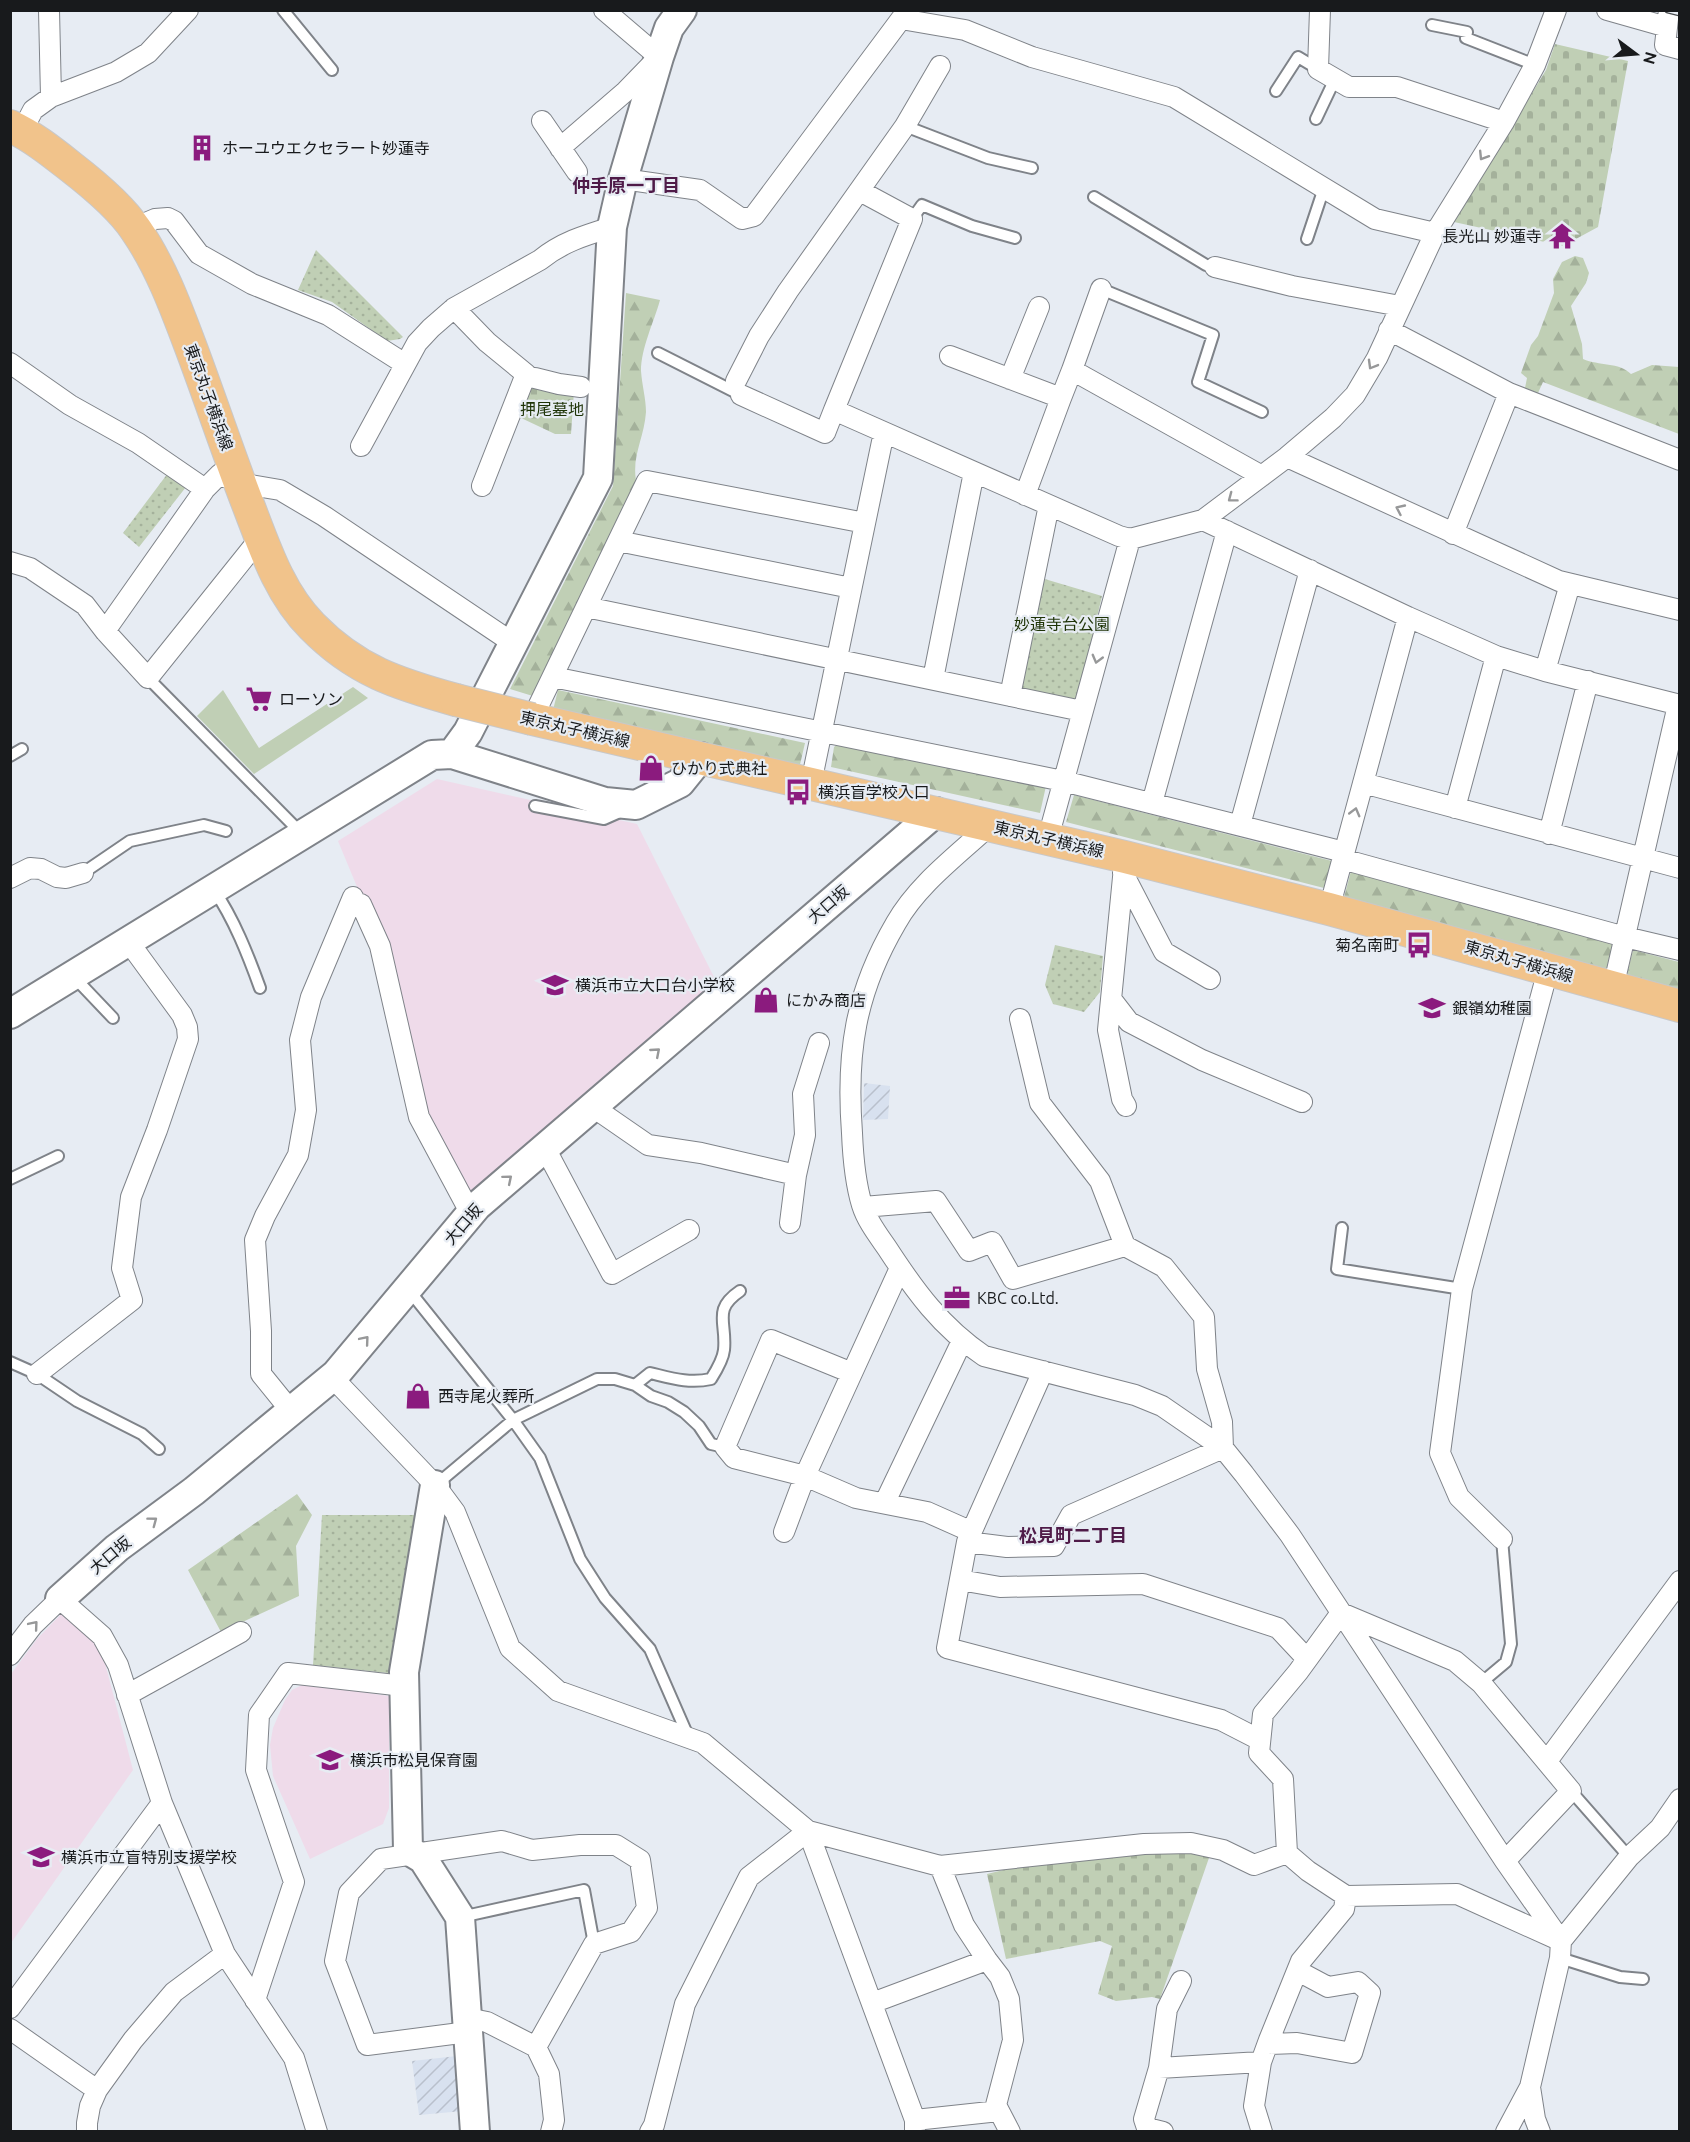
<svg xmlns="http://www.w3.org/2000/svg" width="1690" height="2142" font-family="Ubuntu,'Noto Sans JP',sans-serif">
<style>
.industrial{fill:url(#industrial-furrows)}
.education{fill:#efdbea}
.green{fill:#c0cfb5}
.forest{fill:url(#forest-firs)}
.cemetery{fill:url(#cemetery-stones)}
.park{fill:url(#park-dots)}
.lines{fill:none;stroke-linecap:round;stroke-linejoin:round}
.lane-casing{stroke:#7f8389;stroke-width:14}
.street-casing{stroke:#7f8389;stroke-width:22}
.secondary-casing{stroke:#7f8389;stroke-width:32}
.primary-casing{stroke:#c8c8c9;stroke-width:34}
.lane{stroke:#fff;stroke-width:10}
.street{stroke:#fff;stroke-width:20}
.secondary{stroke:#fff;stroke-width:28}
.primary{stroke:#f1c38b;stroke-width:32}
.rail-casing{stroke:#484b4e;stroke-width:7}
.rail{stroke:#e7ecf3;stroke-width:4.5;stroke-dasharray:14;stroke-linecap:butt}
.primary-bridge-casing{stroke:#c8c8c9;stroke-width:34;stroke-linecap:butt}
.primary-bridge{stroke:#f1c38b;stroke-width:32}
.oneway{stroke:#979899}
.labels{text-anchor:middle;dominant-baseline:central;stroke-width:4.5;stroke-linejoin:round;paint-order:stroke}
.poi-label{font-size:16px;fill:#181a1c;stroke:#e7ecf3;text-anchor:start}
.street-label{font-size:16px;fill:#181a1c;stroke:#e7ecf3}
.park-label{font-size:16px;fill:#1e3306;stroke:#e7ecf3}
.neighbourhood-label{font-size:18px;font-weight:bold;fill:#4f1b48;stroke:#e7ecf3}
</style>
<defs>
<pattern id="industrial-furrows" width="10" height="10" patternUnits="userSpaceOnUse" patternTransform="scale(1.5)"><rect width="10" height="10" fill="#d8e1ef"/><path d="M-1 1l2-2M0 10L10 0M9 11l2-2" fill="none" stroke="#b9c0cc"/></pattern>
<pattern id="forest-firs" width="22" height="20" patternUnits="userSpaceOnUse" patternTransform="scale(1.5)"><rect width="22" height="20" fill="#c0cfb5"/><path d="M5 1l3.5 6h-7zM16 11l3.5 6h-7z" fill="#a4b19b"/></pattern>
<pattern id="cemetery-stones" width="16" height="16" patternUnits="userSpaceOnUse" patternTransform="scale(1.5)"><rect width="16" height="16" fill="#c0cfb5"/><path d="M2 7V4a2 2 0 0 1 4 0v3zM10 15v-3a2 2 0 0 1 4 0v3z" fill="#a4b19b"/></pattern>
<pattern id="park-dots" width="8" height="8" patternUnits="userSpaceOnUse" patternTransform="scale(1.5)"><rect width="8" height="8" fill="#c0cfb5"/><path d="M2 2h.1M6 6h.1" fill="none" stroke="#a4b19b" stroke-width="1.8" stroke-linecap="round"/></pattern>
</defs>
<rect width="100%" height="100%" fill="#e7ecf3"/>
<path class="industrial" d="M864,1083L890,1086L888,1119L863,1120Z
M457,2056L463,2111L419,2115L412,2061Z"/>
<path class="education" d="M437,779L637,824L716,981L555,1120L470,1197L423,1117L399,988L338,841Z
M64,1611L100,1644L133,1770L11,1943V1674L37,1639Z
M304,1684L389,1696V1808L383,1824L310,1859L273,1776L270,1745L273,1728L285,1700L292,1690Z"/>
<path class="green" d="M353,687L368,698L254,774L197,716L223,690L259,748Z"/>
<path class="forest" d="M1575,256L1583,258L1589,273L1586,283L1571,306L1582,344L1583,359C1599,366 1619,362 1631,374L1652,365L1679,367V434L1543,382L1538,393L1525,388L1527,378L1521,373L1531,345L1538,336L1554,293L1553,279L1562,262Z
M626,293L660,300C654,322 641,348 641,371C642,385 646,399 646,412C644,441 629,459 638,489L536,697L510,689L613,486Z
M558,690L805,743L799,769L553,710Z
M841,741L1046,786L1040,813L831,767L834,747Z
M1074,795L1332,861L1324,888L1066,822Z
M1351,871L1613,944L1605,974L1343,901Z
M1633,950L1679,962V992L1626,978Z
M297,1494L312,1515L296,1546L299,1596L221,1632L188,1570Z"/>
<path class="cemetery" d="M1555,44L1628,61L1598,227L1563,246L1454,222L1546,70Z
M533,381L574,391L571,434H555L519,417Z
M1175,1847L1210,1855L1160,1999L1152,1997L1116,2001L1098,1994L1112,1946L1100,1941L1006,1959L987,1874L1049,1859Z"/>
<path class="park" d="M316,250L403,337L400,339L387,341L332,302L298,290Z
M168,473L186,487L139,547L123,533Z
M1038,577L1102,596L1076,706L1016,694Z
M1055,945L1103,956L1100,992L1084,1012L1053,1004L1045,985Z
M322,1515H417L397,1674L313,1665Z"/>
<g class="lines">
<g class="lane-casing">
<path id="lane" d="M283,10L332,70
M1432,25L1467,32L1466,38L1535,65
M1276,91L1298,57L1318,69
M1316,119L1335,79
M905,126L988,158L1032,168
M1094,197L1206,265L1215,267
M912,219L922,205L972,226L1015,238
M1307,239L1324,188
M1101,289L1213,335L1198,382L1262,412
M658,353L741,395
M148,678L301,833
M10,756L22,749
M535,806L604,819L622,811
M83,873L130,841L204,825L226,831
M214,890C234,919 248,955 260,988
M74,977L113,1018
M10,1179L58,1156
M1342,1228L1337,1269L1462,1289
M408,1289L513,1420L540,1458L580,1559L605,1598L650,1649L688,1736
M10,1362L37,1374L77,1401L142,1434L159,1449
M635,1385L650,1373C671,1378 689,1384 711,1379C716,1371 723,1360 724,1350C727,1322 712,1310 740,1291
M437,1484L513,1420L597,1379H615L635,1385L651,1396L668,1402L684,1412L699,1426L711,1444L725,1447
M1481,1683L1506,1662L1511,1644L1502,1539
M1571,1791L1629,1857
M461,1917L584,1890L594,1944
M1560,1958L1620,1977L1643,1979"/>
</g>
<g class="street-casing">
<path id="street" d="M49,10L51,97
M1320,10L1318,69L1349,87H1397L1504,122
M1607,10L1667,27
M1669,10L1665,45L1680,49
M542,121L577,172
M22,131L33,110L51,97L116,72L148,53L188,10
M560,148L626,91L659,57L604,10
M623,179L700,190L742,219L754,216L901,19L965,30L1032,57L1174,97L1375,219L1435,233
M134,228L155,219L168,218L174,221L199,254L252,284L328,315L405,364
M1215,267L1292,286L1400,306
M1101,289L1072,370L1262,476
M454,308L487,342L526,374L482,486
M1389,330L1509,393L1453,534
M950,356L1061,398L1072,370
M10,363L70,405L138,443L205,489
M535,378L559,384L581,387
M1010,379L1039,307
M736,381L759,336L788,291L905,126L940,66
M1509,393L1680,460
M741,395L825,433L834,410L1119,536L1130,539
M834,410L912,219L860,191
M361,446L417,343L431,328L454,308L540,260C562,242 586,235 612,227
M1287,457L1559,581L1680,610
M1025,495L1061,398
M1203,520L1408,617L1496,656L1545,671L1680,705
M618,541L851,588
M10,562L30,568L85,605L105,631L148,678L261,537
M586,607L1082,711
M105,631L205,489L220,474L239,483L280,490L324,516L513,643
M1545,671L1570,584
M553,677L1063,781L1344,852
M933,679L974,472
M1010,696L1049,505
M532,719L647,481L865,523
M811,783L884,432
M1363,783L1680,868
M1152,803L1227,531
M1455,808L1496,656
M990,825C958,855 918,884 896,923C855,993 846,1053 852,1133C853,1157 855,1182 862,1205C867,1221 878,1235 887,1248C915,1291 941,1327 984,1356L1135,1395L1162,1406L1223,1448L1244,1474L1290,1535L1505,1861L1561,1941
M1240,825L1310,570
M1549,834L1588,681
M1048,838L1130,539L1203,520L1287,457L1333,418L1355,395L1377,358L1435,233L1504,122L1535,65L1556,10
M1125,857L1108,1030L1122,1099L1126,1106
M1342,859L1625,937L1680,950
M1123,873L1164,952L1210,979
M10,878L30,868L41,869L57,877L66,878L83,873
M361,904L380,946L419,1117L471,1214
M1329,909L1408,617
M1613,988L1678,705
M1112,1000L1129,1022L1202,1060L1302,1102
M593,1107L648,1145L701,1153L796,1175
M545,1148L612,1274L689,1230
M863,1207L936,1201L969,1251L992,1242L1013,1279L1125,1246
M790,1223L796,1175L805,1135L803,1094L819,1043
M1043,1371L967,1542L947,1648L1221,1720L1260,1740
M852,1373L771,1340L725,1447L734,1458L805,1476L856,1498L927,1512L972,1532
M37,1374L132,1300L122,1268L131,1197L157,1130L188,1039L187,1027L182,1015L128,941
M332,1377L435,1485L455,1512L510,1648L558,1691L703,1743L808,1831L915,2120V2132
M291,1411L261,1374V1331L255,1240L265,1216L298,1155L306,1110L300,1040L311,997L353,897
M885,1502L962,1341
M784,1532L805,1476L900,1268
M1502,1539L1459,1497L1440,1453L1462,1289L1548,970
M967,1542L1007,1547L1054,1546L1071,1515L1223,1448L1222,1422L1207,1369L1204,1317L1164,1267L1125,1246L1100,1181L1040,1103L1020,1019
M960,1580L1000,1587L1143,1584L1278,1628L1307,1659
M1341,1613L1298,1672L1263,1714L1259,1753L1283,1779L1287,1853L1308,1871L1346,1896L1457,1894L1561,1941
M1341,1613L1455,1661L1481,1683L1571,1791L1505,1861
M10,1655L33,1625L60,1599L102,1636L118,1665L162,1803L225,1954L294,2058L317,2132
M127,1695L241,1632
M1547,1761L1680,1581
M940,1866L1144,1844L1191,1843L1223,1850L1254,1865L1287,1853
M255,2000L294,1882L256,1770L259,1715L288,1673L404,1686
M872,2003L987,1960
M10,2008L162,1803
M467,2018L487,2022L536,2047L549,2074L554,2120L551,2132
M10,2029L97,2090
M468,2032L367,2045L335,1961L349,1893L381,1859L502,1841L532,1850L580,1845H616L640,1860L647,1908L631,1932L594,1944L536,2047
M1268,2044L1297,2043L1352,2053L1370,1993L1358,1982L1328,1987L1298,1971
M1159,2068L1261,2062
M1530,2087L1535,2119L1540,2132
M915,2120L999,2111
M87,2132V2123L90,2106L97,2090L133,2040L174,1992L225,1954
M650,2132L654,2125L685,2004L749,1877L808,1831L940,1866L964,1925L987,1960L1000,1977L1009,1999L1013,2040L996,2105L1010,2132
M1163,2132L1147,2128L1144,2119L1159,2068L1167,2009L1181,1981
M1262,2132L1254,2106L1261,2062L1269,2040L1301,1961L1344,1909L1346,1896
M1506,2132L1530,2087L1560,1958L1561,1941L1629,1857L1660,1828L1680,1799"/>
</g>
<g class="secondary-casing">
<path id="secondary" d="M452,754L468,732L598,478L612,227L623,179L659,57L669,28L682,10
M10,1014L432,755L452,754L605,802L636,805L680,783L701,757
M435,1485L404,1672L408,1850L423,1859L460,1917L475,2132
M60,1599L117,1548L194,1491L336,1374L477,1206L936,812"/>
</g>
<g class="primary-casing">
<path id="primary" d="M10,126C32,136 52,152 71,167C93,184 120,206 136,230C160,265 175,305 190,345C210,398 228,453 249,507C265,549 280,594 312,626C356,671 398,684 456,700
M532,719L1125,857L1329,909L1680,1006"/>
</g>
<use href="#lane" class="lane"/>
<use href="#street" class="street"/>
<use href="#secondary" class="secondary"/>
<use href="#primary" class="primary"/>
<g class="rail-casing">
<path id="rail" d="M1668,10L1680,13"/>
</g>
<use href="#rail" class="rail"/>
<g class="primary-bridge-casing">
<path id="primary-bridge" d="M456,700L532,719"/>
</g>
<use href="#primary-bridge" class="primary-bridge"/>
</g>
<defs><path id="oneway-chevron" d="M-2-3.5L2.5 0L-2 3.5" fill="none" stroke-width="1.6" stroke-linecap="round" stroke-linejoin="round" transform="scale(1.5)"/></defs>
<g class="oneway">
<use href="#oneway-chevron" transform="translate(1483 156) rotate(122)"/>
<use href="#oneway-chevron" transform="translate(1372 365) rotate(120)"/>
<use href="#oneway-chevron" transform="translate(1232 498) rotate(143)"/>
<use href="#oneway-chevron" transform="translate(1400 509) rotate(-155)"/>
<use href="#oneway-chevron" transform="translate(1097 659) rotate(105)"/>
<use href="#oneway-chevron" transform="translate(1355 812) rotate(-75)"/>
<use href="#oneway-chevron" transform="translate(656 1052) rotate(-41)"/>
<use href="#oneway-chevron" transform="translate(508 1179) rotate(-40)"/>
<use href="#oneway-chevron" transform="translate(365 1340) rotate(-50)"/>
<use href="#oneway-chevron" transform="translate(153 1521) rotate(-37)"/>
<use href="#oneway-chevron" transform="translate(34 1625) rotate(-50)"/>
</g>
<defs>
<g id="building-bare" transform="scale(2.07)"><path d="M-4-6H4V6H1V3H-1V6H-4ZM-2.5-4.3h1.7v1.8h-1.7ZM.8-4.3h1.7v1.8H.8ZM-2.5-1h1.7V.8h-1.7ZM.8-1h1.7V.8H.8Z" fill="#8b1b7e" stroke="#e7ecf3" stroke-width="2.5" paint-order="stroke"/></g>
<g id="temple-bare" transform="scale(2.07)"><path d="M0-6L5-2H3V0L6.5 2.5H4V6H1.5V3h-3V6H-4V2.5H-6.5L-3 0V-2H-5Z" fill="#8b1b7e" stroke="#e7ecf3" stroke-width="2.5" paint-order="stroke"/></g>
<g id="supermarket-bare" transform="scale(2.07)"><path d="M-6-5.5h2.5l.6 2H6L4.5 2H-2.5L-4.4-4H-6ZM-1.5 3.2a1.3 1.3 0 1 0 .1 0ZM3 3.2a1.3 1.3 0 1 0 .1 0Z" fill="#8b1b7e" stroke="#e7ecf3" stroke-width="2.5" paint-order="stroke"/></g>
<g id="shop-bare" transform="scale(2.07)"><path d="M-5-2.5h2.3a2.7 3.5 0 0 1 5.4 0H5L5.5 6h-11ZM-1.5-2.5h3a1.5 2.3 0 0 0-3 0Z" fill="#8b1b7e" stroke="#e7ecf3" stroke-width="2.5" paint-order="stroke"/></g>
<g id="bus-bare" transform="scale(2.07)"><path d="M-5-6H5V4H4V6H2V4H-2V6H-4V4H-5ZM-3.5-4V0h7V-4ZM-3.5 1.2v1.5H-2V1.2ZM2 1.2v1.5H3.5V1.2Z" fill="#8b1b7e" stroke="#e7ecf3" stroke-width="2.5" paint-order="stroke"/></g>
<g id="school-bare" transform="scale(2.07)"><path d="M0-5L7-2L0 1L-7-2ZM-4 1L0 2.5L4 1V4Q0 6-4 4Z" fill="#8b1b7e" stroke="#e7ecf3" stroke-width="2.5" paint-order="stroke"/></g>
<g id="office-bare" transform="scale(2.07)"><path d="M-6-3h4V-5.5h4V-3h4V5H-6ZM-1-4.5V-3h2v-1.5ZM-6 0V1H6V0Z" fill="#8b1b7e" stroke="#e7ecf3" stroke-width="2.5" paint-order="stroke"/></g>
</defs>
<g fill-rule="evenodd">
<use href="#building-bare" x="202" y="148"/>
<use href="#temple-bare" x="1562" y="236"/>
<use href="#supermarket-bare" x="259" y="699"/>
<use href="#shop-bare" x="651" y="768"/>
<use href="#bus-bare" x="798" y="792"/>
<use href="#bus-bare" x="1419" y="945"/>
<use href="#school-bare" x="555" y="985"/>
<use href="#shop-bare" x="766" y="1000"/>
<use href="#school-bare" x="1432" y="1008"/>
<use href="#office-bare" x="957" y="1298"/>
<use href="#shop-bare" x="418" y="1396"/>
<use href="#school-bare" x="330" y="1760"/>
<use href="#school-bare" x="41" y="1857"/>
</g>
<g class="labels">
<g class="poi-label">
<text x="222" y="148">ホーユウエクセラート妙蓮寺</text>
<text x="1542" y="236" text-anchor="end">長光山 妙蓮寺</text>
<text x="279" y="699">ローソン</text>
<text x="671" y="768">ひかり式典社</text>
<text x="818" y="792">横浜盲学校入口</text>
<text x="1399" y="945" text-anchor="end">菊名南町</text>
<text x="575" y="985">横浜市立大口台小学校</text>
<text x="786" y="1000">にかみ商店</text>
<text x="1452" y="1008">銀嶺幼稚園</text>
<text x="977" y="1298">KBC co.Ltd.</text>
<text x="438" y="1396">西寺尾火葬所</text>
<text x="350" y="1760">横浜市松見保育園</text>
<text x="61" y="1857">横浜市立盲特別支援学校</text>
</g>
<g class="street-label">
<text transform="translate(209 397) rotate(70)">東京丸子横浜線</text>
<text transform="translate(575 729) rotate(13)">東京丸子横浜線</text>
<text transform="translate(1049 839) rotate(13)">東京丸子横浜線</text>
<text transform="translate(828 904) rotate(-41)">大口坂</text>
<text transform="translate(1519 961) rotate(16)">東京丸子横浜線</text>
<text transform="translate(463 1224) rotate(-49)">大口坂</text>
<text transform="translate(110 1555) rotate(-40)">大口坂</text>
</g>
<g class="park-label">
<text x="552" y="409">押尾墓地</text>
<text x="1062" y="624">妙蓮寺台公園</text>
</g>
<g class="neighbourhood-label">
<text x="626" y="185">仲手原一丁目</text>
<text x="1073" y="1535">松見町二丁目</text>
</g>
</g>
<rect width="1690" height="2142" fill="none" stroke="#181a1c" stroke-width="24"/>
<g transform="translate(1636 54) rotate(106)" stroke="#e7ecf3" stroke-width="4.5" paint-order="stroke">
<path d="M0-4.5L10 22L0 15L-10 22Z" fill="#181a1c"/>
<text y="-9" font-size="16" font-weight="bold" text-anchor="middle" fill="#181a1c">N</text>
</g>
</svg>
